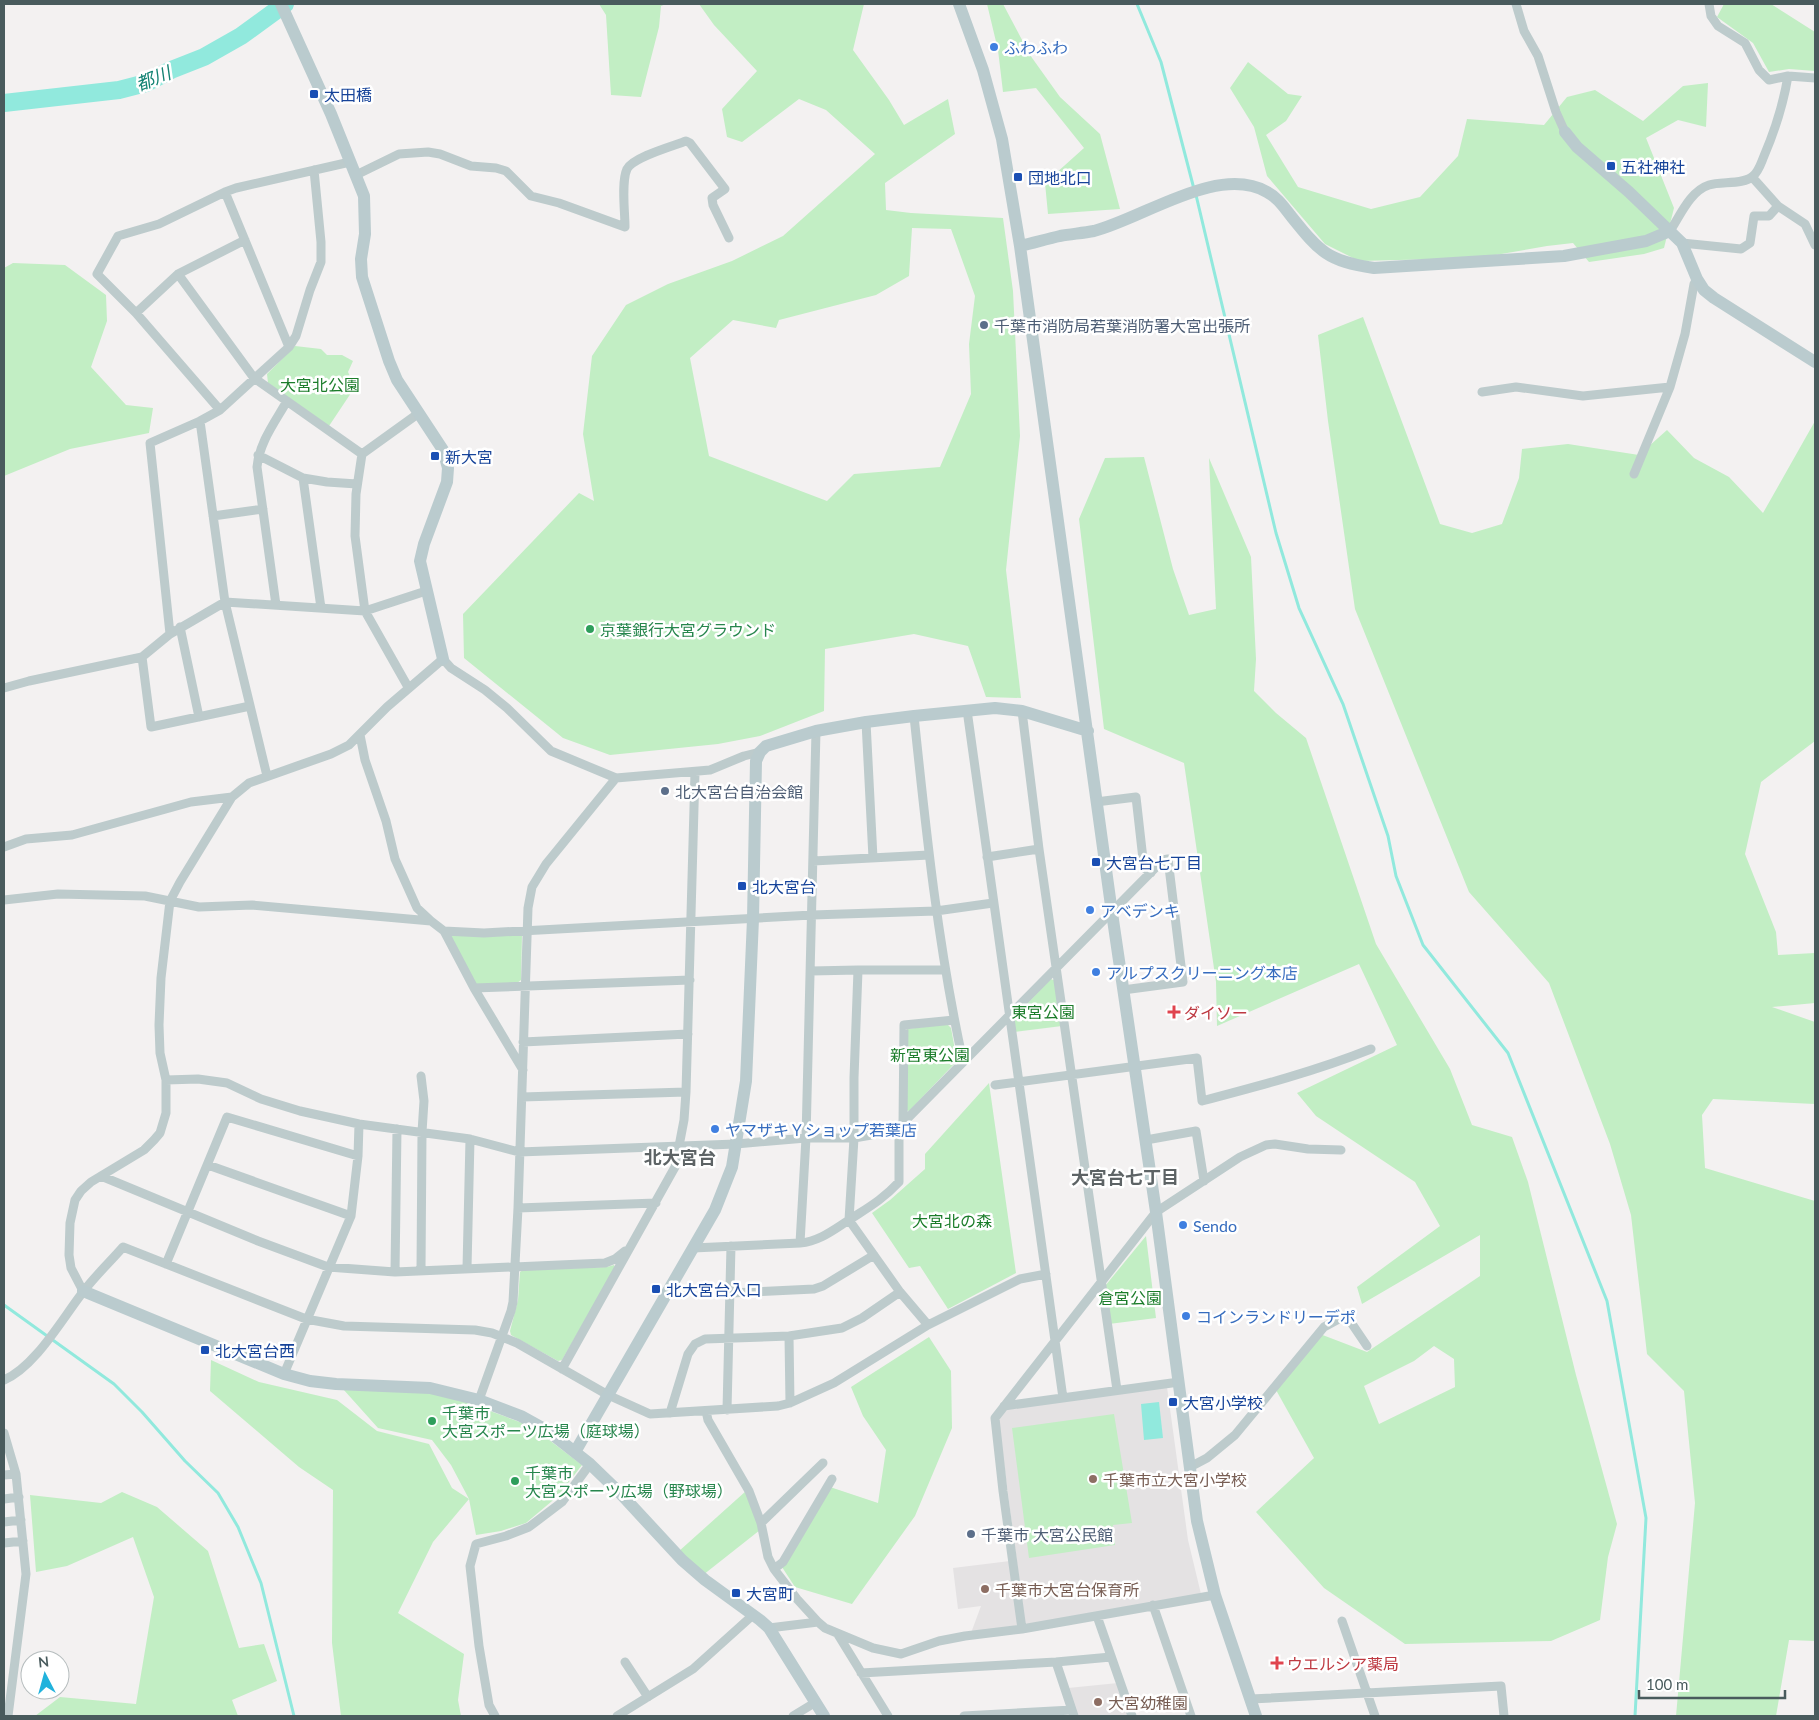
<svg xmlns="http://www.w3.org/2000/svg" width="1819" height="1720" font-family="Lato,'Noto Sans JP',sans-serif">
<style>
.education{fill:#e4e2e3}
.green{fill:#c2eec4;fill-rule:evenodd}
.water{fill:#91e9dd}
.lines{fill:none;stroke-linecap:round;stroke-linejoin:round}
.stream{stroke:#91e9dd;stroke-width:3}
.river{stroke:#91e9dd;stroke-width:18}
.street{stroke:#bdcbcc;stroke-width:9}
.secondary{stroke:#bacbce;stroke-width:12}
.shop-dot{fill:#3f7fe0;stroke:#fff;stroke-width:2}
.transit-dot{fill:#1a4fb4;stroke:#fff;stroke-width:2}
.service-dot{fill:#5c6f8a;stroke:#fff;stroke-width:2}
.leisure-dot{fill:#2e9e5b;stroke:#fff;stroke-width:2}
.health-dot{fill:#e0444e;stroke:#fff;stroke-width:2}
.education-dot{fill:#8d6e63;stroke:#fff;stroke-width:2}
.labels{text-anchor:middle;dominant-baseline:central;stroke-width:5;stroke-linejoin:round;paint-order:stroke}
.shop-label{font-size:16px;fill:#366cbe;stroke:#fff;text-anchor:start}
.transit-label{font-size:16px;fill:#164399;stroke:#fff;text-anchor:start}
.service-label{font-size:16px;fill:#4e5e75;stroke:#fff;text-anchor:start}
.park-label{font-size:16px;fill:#1c7d2b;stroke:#fff}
.leisure-label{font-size:16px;fill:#27864d;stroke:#fff;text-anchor:start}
.health-label{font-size:16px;fill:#be3a42;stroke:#fff;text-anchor:start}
.education-label{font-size:16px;fill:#785e54;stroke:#fff;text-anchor:start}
.water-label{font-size:18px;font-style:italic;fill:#128272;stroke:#fff}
.neighbourhood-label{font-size:18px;font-weight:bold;fill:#5d6365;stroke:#fff}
</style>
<rect width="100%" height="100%" fill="#f3f1f1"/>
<path class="education" d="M1167,1387L1188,1540L1201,1594L1030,1626L1025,1623L998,1418L1004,1410Z
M1010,1561L1020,1625L971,1633L981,1606L958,1609L953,1568Z
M1118,1683L1128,1716H1077L1068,1688Z"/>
<path class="green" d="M599,4H666L661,6L659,27L641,97L611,95L606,15Z
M699,4H864L853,50L889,100L904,125L948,99L955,134L885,183L886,210L911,213L1003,218L1013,291L1020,436L1006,570L1021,698L986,697L968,646L914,634L825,649L824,711L760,736L718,744L610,755L563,738L464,658L463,614L579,493L594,501L583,434L592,356L626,305L668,284L732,261L783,236L875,154L826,110L799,99L742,142L727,137L722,109L757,71L714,25ZM912,228L951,229L975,296L969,344L971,394L940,467L854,474L827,501L709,456L690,358L733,320L776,328L779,320L876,295L909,276Z
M987,4H1003L1030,55L1060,97L1100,134L1120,209L1048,214L1045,183L1084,148L1036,88L1003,92L998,50Z
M1724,4H1771L1815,32V71L1789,69L1769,72L1753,43L1717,17Z
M1248,62L1288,94L1302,96L1286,121L1266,135L1298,187L1371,209L1420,197L1458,156L1467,119L1544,125L1567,97L1595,90L1643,121L1683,86L1708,83L1706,127L1678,120L1646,138L1674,208L1664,248L1644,254L1589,262L1573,243L1547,246L1478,258L1359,261L1325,244L1267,176L1254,127L1230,88Z
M13,263L65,265L106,295L107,321L91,367L126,405L153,408L149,433L70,449L4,476V268Z
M1363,317L1440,524L1472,533L1502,524L1519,478L1522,449L1568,444L1639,455L1667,430L1694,458L1729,477L1763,513L1815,421V741L1761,782L1745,854L1776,932L1778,955L1815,953V1003L1772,1007L1815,1022V1104L1713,1099L1702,1115L1705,1168L1815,1201V1641L1789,1640L1776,1716H1676L1695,1503L1684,1391L1647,1354L1631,1215L1610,1144L1549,983L1469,892L1355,609L1328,421L1318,335Z
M295,346L321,349L327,355H342L353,361L348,372L355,387L329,426L268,383L267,374Z
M1144,457L1173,569L1189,615L1216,609L1209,458L1251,557L1256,659L1254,691L1276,713L1306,738L1376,944L1450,1069L1472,1125L1512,1137L1528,1182L1576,1375L1617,1524L1608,1557L1600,1620L1551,1641L1405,1644L1324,1588L1256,1512L1314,1458L1276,1390L1320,1334L1367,1352L1480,1276V1235L1362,1304L1357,1287L1440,1226L1415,1182L1316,1116L1297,1093L1397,1045L1359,964L1217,1026L1216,982L1184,763L1104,729L1079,519L1105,458ZM1434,1346L1454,1359L1455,1387L1379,1424L1364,1386L1414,1361Z
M447,934L522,935L521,980L517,983L476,986Z
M1051,979L1056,981L1062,1026L1014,1032L1012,1019Z
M947,1024L951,1028L957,1061L909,1111L905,1110L907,1029Z
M989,1083L1016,1273L948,1309L920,1266L909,1268L872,1213L890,1200L925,1169V1154Z
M1146,1236L1156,1318L1109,1324L1105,1286Z
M614,1265L615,1268L562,1360L558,1361L511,1335L510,1331L518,1300L520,1272L523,1270L607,1267Z
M929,1337L951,1371L952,1428L915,1516L852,1604L795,1587L780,1564L830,1487L878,1503L886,1450L863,1416L851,1387Z
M211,1360L259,1382L337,1400L377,1431L429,1444L452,1488L469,1499L451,1465L432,1440L378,1428L343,1389H402L452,1397L528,1425L540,1433L582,1465L558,1496L526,1523L501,1531L476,1535L469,1499L433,1542L398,1613L464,1654L458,1700L461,1716H341L332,1643L333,1490L299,1467L210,1391Z
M1114,1414L1132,1523L1113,1525L1115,1545L1029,1558L1012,1428Z
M746,1491L760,1530L703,1575L678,1552Z
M122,1492L157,1507L208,1551L239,1648L264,1644L277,1681L232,1700L238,1716H35L60,1697L136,1704L154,1597L133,1537L67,1566L36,1572L30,1495L101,1503Z"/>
<path class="water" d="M1159,1402L1163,1438L1144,1440L1141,1404Z"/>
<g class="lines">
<path class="stream" d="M1137,4L1161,62L1194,189
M1196,195L1276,533L1299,608L1343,704L1388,836L1396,876L1423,945L1508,1053L1607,1301L1646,1518L1635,1716
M4,1305L114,1384L142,1412L185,1461L218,1493L238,1527L261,1583L294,1716"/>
<path class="river" d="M4,103L119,90L146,83L171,70L204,57L241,36L285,4"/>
<path class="street" d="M1516,4L1524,31L1538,56L1556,112L1565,132
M1709,4L1711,16L1718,26L1745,43L1759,70L1769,80L1788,76L1815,78
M356,175L399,154L428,152L440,154L471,166L496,168L506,171L531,196L559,203L625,227C625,212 621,182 627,169C633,157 673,146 686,141L690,143L725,189L712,198L713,205L729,238
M1753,178L1778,206L1805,224L1815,245
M1670,231C1680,216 1690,191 1709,185C1721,181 1744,185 1753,176C1759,171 1761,163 1764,156C1776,128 1783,106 1788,76
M1682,243L1741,249L1750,243L1754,216H1769L1778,206
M178,274L254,378L362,454
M136,313L178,274L245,240
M289,347L296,336L310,290L321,262V242L314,170
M1482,392L1516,387L1583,396L1670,387
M220,410L136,313L97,274L118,236L159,224L225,192L236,188L350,162
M200,421L225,602L267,776
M258,455L303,478L327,482L357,484
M1634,474L1670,387L1685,334L1694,284L1697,279
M303,478L321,608
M213,516L263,509
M276,605L257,467C259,443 275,422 287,401
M180,627L199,717
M170,634L225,602L365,611L426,591
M142,657L151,727L250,706
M408,687L365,611L355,536L356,494L362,454L419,413
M4,688L29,681L142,657L170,634L150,443L200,421L220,410L289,347L225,192
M967,710L1063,1398
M1022,711L1039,849L1117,1390
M914,716C926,831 938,947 963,1061
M866,722L873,858
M360,735L365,760L386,821L395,859L417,908L431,921
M1096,802L1136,797L1144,868L1151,873
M4,847L26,839L72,835L191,802L232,797
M987,857L1039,849
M813,861L929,855
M4,900L58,894L145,896L199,907L252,905L431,921L444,931L484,933L812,915L936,911L993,903
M444,931L474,988L523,1070
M811,971L858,970
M474,988L690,980
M523,1042L688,1034
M421,1076L424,1101L422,1132L421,1270
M166,1080L198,1079L227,1083L261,1099L300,1111L359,1124L470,1139L519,1152L736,1144L806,1138H854L883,1133L899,1127L1163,860L1168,859L1183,982L1123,990
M995,1085L1197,1058L1202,1101C1259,1086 1316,1071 1371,1049
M522,1097L686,1092
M903,1124L904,1025L954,1020
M1146,1140L1196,1131L1204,1181
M208,1165L351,1216
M101,1176L258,1241L328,1267L395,1272L605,1263L615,1259L625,1251
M518,1208L656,1203
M800,1243L806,1138L816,731
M693,1248L800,1243C820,1241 833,1230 849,1220C869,1207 882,1200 899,1182V1127
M166,1264L227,1117L358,1156
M467,1268L470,1139
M395,1272L397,1129
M83,1291L71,1268L69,1255L70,1223L75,1200L81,1191L91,1182L144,1150L154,1140L160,1133L166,1113V1080L160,1053L159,1025L161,978L170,901L180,882L232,797L249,783L331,754L349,745L387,707L443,659L451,668L485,690L507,708L551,751L616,778L710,770L744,756L760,752
M730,1293L814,1289L823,1286L874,1255
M928,1325L1020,1279L1046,1274
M789,1336L790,1403
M562,1369L675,1167L684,1120L686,1092L695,772
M284,1374L351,1216L358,1156L359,1124
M4,1380C35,1367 62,1319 83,1292C95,1276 110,1262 123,1247L306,1319L344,1326L475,1330L492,1333L517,1343L608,1395L650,1414L778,1406L790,1403L834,1383L928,1325L900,1292L849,1220L854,1138V1078L858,970H945
M479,1400L511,1311L513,1302L518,1208L528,908L532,887L546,864L616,778
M1004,1406L1179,1382
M727,1410L731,1246
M706,1411L708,1420L749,1491L761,1523L768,1557L774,1569L797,1599L818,1622L825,1628L873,1648L901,1654L939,1641L965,1636L1022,1629L1215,1595
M670,1413L688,1354L695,1344L705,1339L789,1336L842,1328L862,1318L900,1292
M4,1433L16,1474L26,1574L8,1716
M1190,1467L1207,1458L1235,1435L1324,1327L1346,1315L1367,1346
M4,1475L16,1474
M4,1499L19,1497
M4,1522L21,1520
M761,1523L823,1463
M4,1543L23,1541
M774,1569L783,1562L832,1479
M1153,1605L1191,1716
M1097,1616L1132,1716
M1342,1621L1375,1716
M769,1628L818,1622
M1022,1629L1003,1491L995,1418L1156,1212L1240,1157L1266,1145L1275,1144L1308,1149L1341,1150
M837,1633L888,1716
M625,1662L648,1697
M1056,1662L1074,1716
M861,1673L1056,1662L1111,1657
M1251,1699L1501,1686L1504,1716
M495,1716L489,1705L479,1646L470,1566L476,1544L506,1536L529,1527L562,1502L590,1464
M617,1716L693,1669L753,1615
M793,1716L816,1702
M964,1716L1072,1710"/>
<path class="secondary" d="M281,4L331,114L364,196L365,234L361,259L362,277L389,361L397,380L443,450L448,468L447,482L424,544L420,561L443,659
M959,4L983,70L1002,139L1020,246L1112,913L1156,1212L1197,1521L1215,1595L1256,1716
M1565,132L1577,147L1629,192L1682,243L1697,279L1704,290L1714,298L1815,362
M1020,246C1033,243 1047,239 1060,236C1072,234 1083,233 1094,231C1144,218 1218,164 1267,192C1278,198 1283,206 1291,216C1320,252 1327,261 1374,268L1564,256L1646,241L1670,231
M83,1291L284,1374L310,1381L336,1384L430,1388L479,1400L521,1416L548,1431L590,1464L620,1493L682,1560L705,1580L760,1620L769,1628L824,1716
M575,1452L715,1210L732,1167L746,1081L753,919L756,761L760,752L766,746L816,731L866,722L914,716L995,708L1022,711L1088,731"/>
</g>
<g class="shop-dot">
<circle cx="994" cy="47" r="5"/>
<circle cx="1090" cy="910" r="5"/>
<circle cx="1096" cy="972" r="5"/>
<circle cx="715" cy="1129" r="5"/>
<circle cx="1183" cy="1225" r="5"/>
<circle cx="1186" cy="1316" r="5"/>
</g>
<g class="transit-dot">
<rect x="309" y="89" width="10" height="10" rx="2.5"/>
<rect x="1606" y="161" width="10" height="10" rx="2.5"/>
<rect x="1013" y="172" width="10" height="10" rx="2.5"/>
<rect x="430" y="451" width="10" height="10" rx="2.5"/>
<rect x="1091" y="857" width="10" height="10" rx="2.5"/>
<rect x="737" y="881" width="10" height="10" rx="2.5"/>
<rect x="651" y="1284" width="10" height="10" rx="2.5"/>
<rect x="200" y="1345" width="10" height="10" rx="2.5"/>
<rect x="1168" y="1397" width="10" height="10" rx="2.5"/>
<rect x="731" y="1588" width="10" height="10" rx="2.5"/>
</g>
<g class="service-dot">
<circle cx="984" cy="325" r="5"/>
<circle cx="665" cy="791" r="5"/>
<circle cx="971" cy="1534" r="5"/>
</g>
<g class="leisure-dot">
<circle cx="590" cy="629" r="5"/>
<circle cx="432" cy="1421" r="5"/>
<circle cx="515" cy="1481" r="5"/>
</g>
<g class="health-dot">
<path d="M1171.5 1004.5h5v5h5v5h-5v5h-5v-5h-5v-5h5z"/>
<path d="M1274.5 1655.5h5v5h5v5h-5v5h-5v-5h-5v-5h5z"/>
</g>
<g class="education-dot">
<circle cx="1093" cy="1479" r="5"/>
<circle cx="985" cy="1589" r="5"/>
<circle cx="1098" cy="1702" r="5"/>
</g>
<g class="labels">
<g class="shop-label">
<text x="1004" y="47">ふわふわ</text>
<text x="1100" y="910">アベデンキ</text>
<text x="1106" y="972">アルプスクリーニング本店</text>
<text x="725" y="1129">ヤマザキＹショップ若葉店</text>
<text x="1193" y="1225">Sendo</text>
<text x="1196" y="1316">コインランドリーデポ</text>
</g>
<g class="transit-label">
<text x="324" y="94">太田橋</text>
<text x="1621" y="166">五社神社</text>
<text x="1028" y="177">団地北口</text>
<text x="445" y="456">新大宮</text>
<text x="1106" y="862">大宮台七丁目</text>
<text x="752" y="886">北大宮台</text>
<text x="666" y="1289">北大宮台入口</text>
<text x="215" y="1350">北大宮台西</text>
<text x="1183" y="1402">大宮小学校</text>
<text x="746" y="1593">大宮町</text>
</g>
<g class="service-label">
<text x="994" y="325">千葉市消防局若葉消防署大宮出張所</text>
<text x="675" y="791">北大宮台自治会館</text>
<text x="981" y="1534">千葉市 大宮公民館</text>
</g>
<g class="park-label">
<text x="320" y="384">大宮北公園</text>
<text x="1043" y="1011">東宮公園</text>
<text x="930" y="1054">新宮東公園</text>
<text x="952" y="1220">大宮北の森</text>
<text x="1130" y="1297">倉宮公園</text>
</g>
<g class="leisure-label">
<text x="600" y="629">京葉銀行大宮グラウンド</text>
<text x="442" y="1412">千葉市<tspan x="442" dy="18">大宮スポーツ広場（庭球場）</tspan></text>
<text x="525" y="1472">千葉市<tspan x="525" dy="18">大宮スポーツ広場（野球場）</tspan></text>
</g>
<g class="health-label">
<text x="1184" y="1012">ダイソー</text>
<text x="1287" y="1663">ウエルシア薬局</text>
</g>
<g class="education-label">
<text x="1103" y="1479">千葉市立大宮小学校</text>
<text x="995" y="1589">千葉市大宮台保育所</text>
<text x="1108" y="1702">大宮幼稚園</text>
</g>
<g class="water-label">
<text transform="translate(153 78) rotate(-22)">都川</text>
</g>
<g class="neighbourhood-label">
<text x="680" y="1157">北大宮台</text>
<text x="1125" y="1177">大宮台七丁目</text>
</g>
</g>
<rect width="1819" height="1720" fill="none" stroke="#495b5d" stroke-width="10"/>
<g transform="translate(45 1675) rotate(354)"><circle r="24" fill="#ffffff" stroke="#b6bdbe"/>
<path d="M0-4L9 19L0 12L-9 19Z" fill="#21b2dc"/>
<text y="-8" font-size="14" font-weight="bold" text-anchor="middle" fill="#495b5d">N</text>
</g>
<path d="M1639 1690v8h146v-8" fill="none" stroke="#495b5d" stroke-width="2.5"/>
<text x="1646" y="1690" font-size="15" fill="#495b5d" stroke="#ffffff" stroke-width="4" paint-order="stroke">100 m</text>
</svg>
